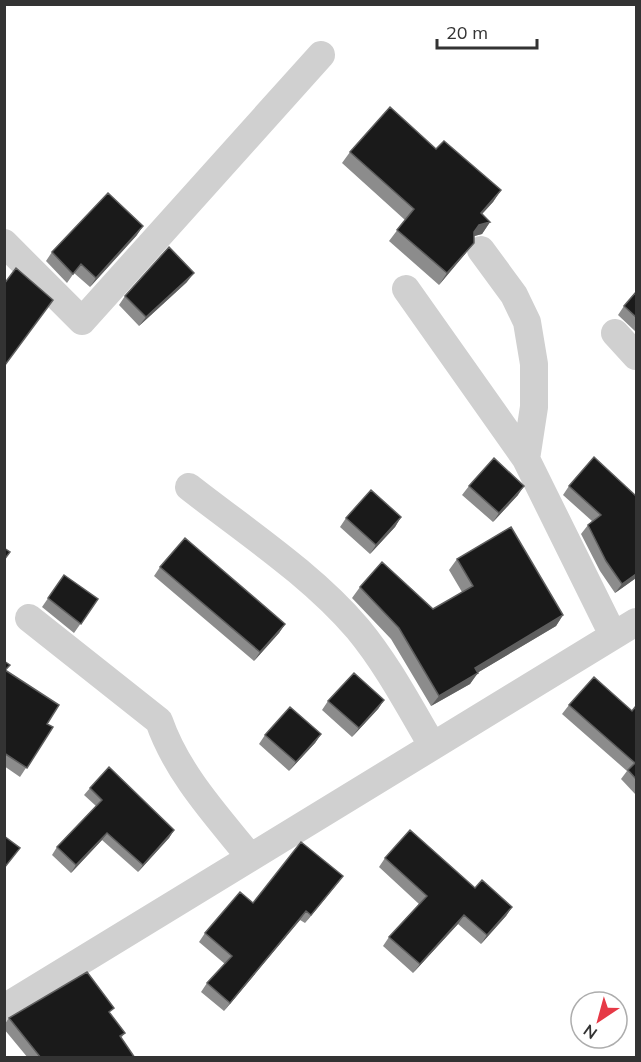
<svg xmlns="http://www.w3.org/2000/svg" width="641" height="1062" font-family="Mulish,sans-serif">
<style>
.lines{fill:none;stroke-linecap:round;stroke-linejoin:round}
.street{stroke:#d0d0d0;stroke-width:28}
.wall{fill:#8c8c8c}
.shaded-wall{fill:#5f5f5f}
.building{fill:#1a1a1a;stroke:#5f5f5f;stroke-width:1.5}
</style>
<rect width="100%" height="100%" fill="#fff"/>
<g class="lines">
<path class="street" d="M4,243L82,321L321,55
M481,250L514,295L527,322L534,364V407L526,459L613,635
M406,289L526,459
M615,333L636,356
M189,487C245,531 311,574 358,629C387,664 409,706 432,745
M29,618L159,721C177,773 216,815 250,857
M4,1008L636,622"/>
</g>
<path class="wall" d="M436,149L501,190L493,202L482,214L490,222L482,234L474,236L465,254L439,285L389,241L405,220L342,163L350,152Z
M137,235L90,287L74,273L67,283L46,261L52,252Z
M187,282L139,326L119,305L125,296Z
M636,292V332L618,315L624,306Z
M469,486L518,495L493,522L462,495Z
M569,486L636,496V578L615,593L600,571L581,534L588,525L592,521L563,495Z
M401,517L395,527L370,554L340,527L346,518Z
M457,559L563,615L556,626L477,673L470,684L431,706L391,639L352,598L360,587L433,609L462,592L449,570Z
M160,567L285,624L279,633L254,661L154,576Z
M64,575L98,599L74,633L42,607Z
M4,661L10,665L6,671L47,724L53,727L20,777L4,766Z
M384,700L378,709L352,737L322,710L328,701Z
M569,705L632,711L636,706V795L621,779L627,771L562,714Z
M321,734L315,743L289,771L259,744L265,735Z
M90,788L174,830L169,838L138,872L102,840L71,873L52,855L57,847L96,806L84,795Z
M385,858L475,888L512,907L506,916L481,944L458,924L413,973L383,946L389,937L419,904L379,867Z
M337,884L305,923L300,920L224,1011L201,992L207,983L225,964L199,942L205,933L253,903Z
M110,1014L125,1033L121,1038L135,1058H28L4,1029V1025L9,1018Z"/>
<path class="shaded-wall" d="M501,190L493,202L472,225L481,213Z
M490,222L482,234L471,237L479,225Z
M143,226L137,235L90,287L96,278Z
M474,243L465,254L439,285L447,273Z
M194,273L187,282L139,326L146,317Z
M524,486L518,495L493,522L499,513Z
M401,517L395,527L370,554L376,545Z
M636,574V578L615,593L622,584Z
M563,615L556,626L467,679L475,668Z
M285,624L279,633L254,661L260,652Z
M478,673L470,684L431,706L439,696Z
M384,700L378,709L352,737L359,728Z
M321,734L315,743L289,771L296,762Z
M174,830L169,838L138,872L143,865Z
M107,833L102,840L71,873L76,865Z
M343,876L337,884L305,923L311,915Z
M512,907L506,916L481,944L487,935Z
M306,911L300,920L224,1011L230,1003Z
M464,915L458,924L413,973L420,964Z"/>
<path class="building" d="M390,107L436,149L444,141L501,190L481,213L490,222L479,225L474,232V243L447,273L397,230L414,209L350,152Z
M108,193L143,226L96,278L81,264L73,274L52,252Z
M169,247L194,273L146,317L125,296Z
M16,268L53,300L5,365L4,284Z
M636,292V317L624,306Z
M594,457L636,496V574L622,584L606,561L588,525L601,515L569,486Z
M494,458L524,486L499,513L469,486Z
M371,490L401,517L376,545L346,518Z
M511,527L563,615L475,668L478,673L439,696L399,628L360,587L382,562L433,609L473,586L457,559Z
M185,538L285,624L260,652L160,567Z
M4,548L10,552L4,560Z
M64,575L98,599L81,624L48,598Z
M4,661L10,665L5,670L59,705L47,724L53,727L27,768L4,753Z
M354,673L384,700L359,728L328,701Z
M594,677L632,711L636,706V779L628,770L635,763L569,705Z
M290,707L321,734L296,762L265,735Z
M109,767L174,830L143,865L107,833L76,865L57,847L102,800L90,788Z
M410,830L475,888L482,880L512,907L487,935L464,915L420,964L389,937L427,896L385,858Z
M4,836L20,848L4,868Z
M301,842L343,876L311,915L306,911L230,1003L207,983L232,956L205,933L240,892L253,903Z
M87,972L114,1008L109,1012L125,1033L120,1036L135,1058H41L9,1018Z"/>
<rect width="641" height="1062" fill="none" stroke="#333333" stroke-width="12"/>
<g transform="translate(599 1020) rotate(216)"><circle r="28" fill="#ffffff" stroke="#adadad" stroke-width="1.5"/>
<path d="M0-4.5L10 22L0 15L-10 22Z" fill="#e63946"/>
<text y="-9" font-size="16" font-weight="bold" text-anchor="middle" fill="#333333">N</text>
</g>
<path d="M437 39v9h100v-9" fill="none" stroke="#333333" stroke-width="3"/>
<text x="446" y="39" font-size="18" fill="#333333" stroke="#ffffff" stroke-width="4.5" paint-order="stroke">20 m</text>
</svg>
